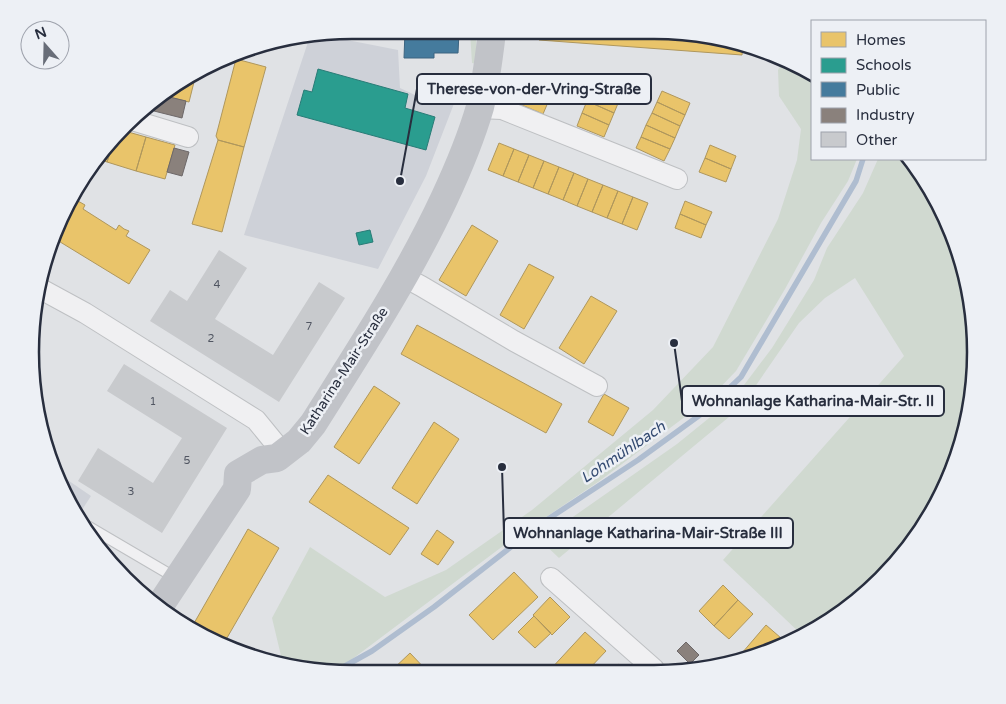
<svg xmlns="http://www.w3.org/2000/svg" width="1006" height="704" font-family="'Varela Round',sans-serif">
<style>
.built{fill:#ced1d8}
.green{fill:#d0d9d0}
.homes{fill:#e9c46a;stroke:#af975d}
.schools{fill:#2a9d8f;stroke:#297c77}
.public{fill:#457b9d;stroke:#3c6480}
.industry{fill:#8a817c;stroke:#6d6869}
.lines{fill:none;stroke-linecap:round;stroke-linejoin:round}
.stream{stroke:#afbdd0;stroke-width:5.5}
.building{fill:#c8cacd}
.lane-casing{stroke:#bec0c3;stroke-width:12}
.street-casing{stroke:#bec0c3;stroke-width:22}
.lane{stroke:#f0f0f2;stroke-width:10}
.street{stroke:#f0f0f2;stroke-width:20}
.secondary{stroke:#c1c3c8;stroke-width:28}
.labels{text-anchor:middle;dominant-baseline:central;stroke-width:5;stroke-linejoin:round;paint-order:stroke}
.number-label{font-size:11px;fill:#515662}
.street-label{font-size:14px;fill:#282e3e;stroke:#edf0f5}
.water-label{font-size:15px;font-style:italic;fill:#334a71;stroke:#edf0f5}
.rim{fill:none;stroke:#282e3e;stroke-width:2.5}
.leader{fill:none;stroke:#282e3e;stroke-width:2}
.callout-dot{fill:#282e3e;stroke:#edf0f5;stroke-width:2}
.callout{fill:#edf0f5;stroke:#282e3e;stroke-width:2}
.callout-label{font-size:15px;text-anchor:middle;font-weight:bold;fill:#282e3e}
</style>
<rect width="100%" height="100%" fill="#e0e2e5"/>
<path class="built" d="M327,33L337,38L398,50L400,88L417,96L455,101L426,176L378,269L244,235L310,36Z
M56,472L91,496L78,516L63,495Z"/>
<path class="green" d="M470,32H476L477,64L472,63Z
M783,61L812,72V159H857L848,181L821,223L785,289L736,371L710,398L598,482L503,546L347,663L327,669L282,660L272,618L310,547L385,597L446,570L532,510L653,410L713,347L778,219L797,160L801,129L779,96L778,70Z
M878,159H905L952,229L976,352L951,475L881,580L803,636L723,560L904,356L855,278L825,298L799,323L741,407L559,558L540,540L677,444L735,397L772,348L814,280L827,248L863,193Z"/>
<path class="homes" d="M539,33L717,36L743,46L742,55L539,40Z
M236,59L266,67L244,147L218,140L216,136Z
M196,74L189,102L161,95L173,84Z
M522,89L549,100L543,114L517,103Z
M592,89L619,101L614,113L587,101Z
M662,91L690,103L685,115L657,102Z
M587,101L614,113L609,125L582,113Z
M657,102L685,115L680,126L652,113Z
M582,113L609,125L604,137L577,126Z
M652,113L680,126L675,138L646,125Z
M646,125L675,138L670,149L641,137Z
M121,130L146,137L136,171L107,162L116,135Z
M116,135L107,162L98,159L110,140Z
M146,137L175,145L165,179L136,171Z
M641,137L670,149L664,161L636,148Z
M218,140L244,147L222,232L192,224Z
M499,143L514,149L503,176L488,170Z
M710,145L736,156L731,169L705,158Z
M514,149L529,155L518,182L503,176Z
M529,155L544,161L533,188L518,182Z
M705,158L731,169L726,182L699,172Z
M544,161L559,167L548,194L533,188Z
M559,167L574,173L563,200L548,194Z
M574,173L588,179L577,206L563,200Z
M588,179L603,185L592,212L577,206Z
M603,185L618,191L607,218L592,212Z
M618,191L633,197L622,224L607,218Z
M633,197L648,203L637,230L622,224Z
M78,201L85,205L83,209L116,230L119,225L124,229L129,231L126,236L150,250L129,284L52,237L55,229L71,202L75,204Z
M685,201L712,212L706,225L680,214Z
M680,214L706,225L701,238L675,228Z
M472,225L498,241L466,296L439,280Z
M529,264L554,277L524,329L500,315Z
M591,296L617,311L584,364L559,348Z
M417,325L562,404L546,433L401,354Z
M374,386L400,403L359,464L334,447Z
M604,394L629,408L613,436L588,422Z
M434,422L459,439L417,504L392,488Z
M328,475L409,528L390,555L309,502Z
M248,529L279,548L224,643L193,625Z
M437,530L454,542L438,565L421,554Z
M514,572L538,597L493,640L469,615Z
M723,585L738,600L714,626L699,611Z
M550,597L570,617L552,635L533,615Z
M738,600L753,614L729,639L714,626Z
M534,616L551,633L535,648L518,632Z
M766,625L781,638L772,649L747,658L742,653Z
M585,632L606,651L588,670L549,671Z
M781,638L787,644L772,649Z
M410,653L429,673H392L390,672Z
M618,664L624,669L612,670Z"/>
<path class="schools" d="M318,69L408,94L405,108L435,117L426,150L297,115L304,90L312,92Z
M370,230L373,242L359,245L356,233Z"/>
<path class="public" d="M405,31L459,32L458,53H434V58H404Z"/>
<path class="industry" d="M161,95L186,101L182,118L154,111L157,98Z
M174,148L189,152L182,176L167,172Z
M686,642L699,655L690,664L677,651Z
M357,669L364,674H352Z"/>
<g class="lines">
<path class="stream" d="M336,671L372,651L434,607L539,525L638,460L704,412L741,377L856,181L863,159"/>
</g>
<path class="building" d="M219,250L247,268L215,319L273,355L319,282L345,298L279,402L150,321L170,290L187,301Z
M124,364L227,428L162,533L78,481L98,448L153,483L182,438L107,391Z"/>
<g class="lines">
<g class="lane-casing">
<path id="lane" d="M84,524L176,578"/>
</g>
<g class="street-casing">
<path id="street" d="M479,108L502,109L677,179
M132,120L188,137
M404,277L421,286L514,341L597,386
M39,288L85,313L256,420L283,453
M551,578L654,669"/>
</g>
<use href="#lane" class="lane"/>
<use href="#street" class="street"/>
<path class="secondary" d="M161,604L237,489L238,474L262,460L277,458L299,441L313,424C359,351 407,278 444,199C458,169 471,138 480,107C486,83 489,57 492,32"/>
</g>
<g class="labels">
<g class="number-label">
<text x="217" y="284">4</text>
<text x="309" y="326">7</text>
<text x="211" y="338">2</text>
<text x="153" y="401">1</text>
<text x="187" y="460">5</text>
<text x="131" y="491">3</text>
</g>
<g class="street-label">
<text transform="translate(344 371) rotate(-57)">Katharina-Mair-Straße</text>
</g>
<g class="water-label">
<text transform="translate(623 452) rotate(-34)">Lohmühlbach</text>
</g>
</g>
<path d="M0 0H1006V704H0ZM352 39H654A313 313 0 0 1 967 352V352A313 313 0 0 1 654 665H352A313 313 0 0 1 39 352V352A313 313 0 0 1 352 39Z" fill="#edf0f5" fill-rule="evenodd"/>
<path class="rim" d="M352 39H654A313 313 0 0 1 967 352V352A313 313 0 0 1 654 665H352A313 313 0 0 1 39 352V352A313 313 0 0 1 352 39Z"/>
<path class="leader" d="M400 181L417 89M674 343L682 401M502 467L504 533"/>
<g class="callout-dot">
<circle cx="400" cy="181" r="5"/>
<circle cx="674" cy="343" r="5"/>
<circle cx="502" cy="467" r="5"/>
</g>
<g class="callout">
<rect x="417" y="74" width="234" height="30" rx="5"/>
<rect x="682" y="386" width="262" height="30" rx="5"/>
<rect x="504" y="518" width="289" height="30" rx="5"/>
</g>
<g class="callout-label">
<text x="534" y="94">Therese-von-der-Vring-Straße</text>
<text x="813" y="406">Wohnanlage Katharina-Mair-Str. II</text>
<text x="648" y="538">Wohnanlage Katharina-Mair-Straße III</text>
</g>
<rect x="811" y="20" width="175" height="140" fill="#edf0f5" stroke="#9ea2ac"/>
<rect x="821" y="32" width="25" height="15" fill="#e9c46a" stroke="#9ea2ac"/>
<text x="856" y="45" font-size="15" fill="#282e3e">Homes</text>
<rect x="821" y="58" width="25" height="15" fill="#2a9d8f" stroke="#9ea2ac"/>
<text x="856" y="70" font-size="15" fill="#282e3e">Schools</text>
<rect x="821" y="82" width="25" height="15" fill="#457b9d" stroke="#9ea2ac"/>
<text x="856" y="95" font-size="15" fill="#282e3e">Public</text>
<rect x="821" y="108" width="25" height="15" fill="#8a817c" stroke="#9ea2ac"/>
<text x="856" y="120" font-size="15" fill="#282e3e">Industry</text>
<rect x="821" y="132" width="25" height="15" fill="#c8cacd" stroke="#9ea2ac"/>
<text x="856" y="145" font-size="15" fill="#282e3e">Other</text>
<g transform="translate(45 45) rotate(340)"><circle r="24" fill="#edf0f5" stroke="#9ea2ac"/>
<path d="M0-4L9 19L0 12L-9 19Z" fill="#686d78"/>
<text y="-8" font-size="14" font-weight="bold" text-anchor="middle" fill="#282e3e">N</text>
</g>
</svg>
